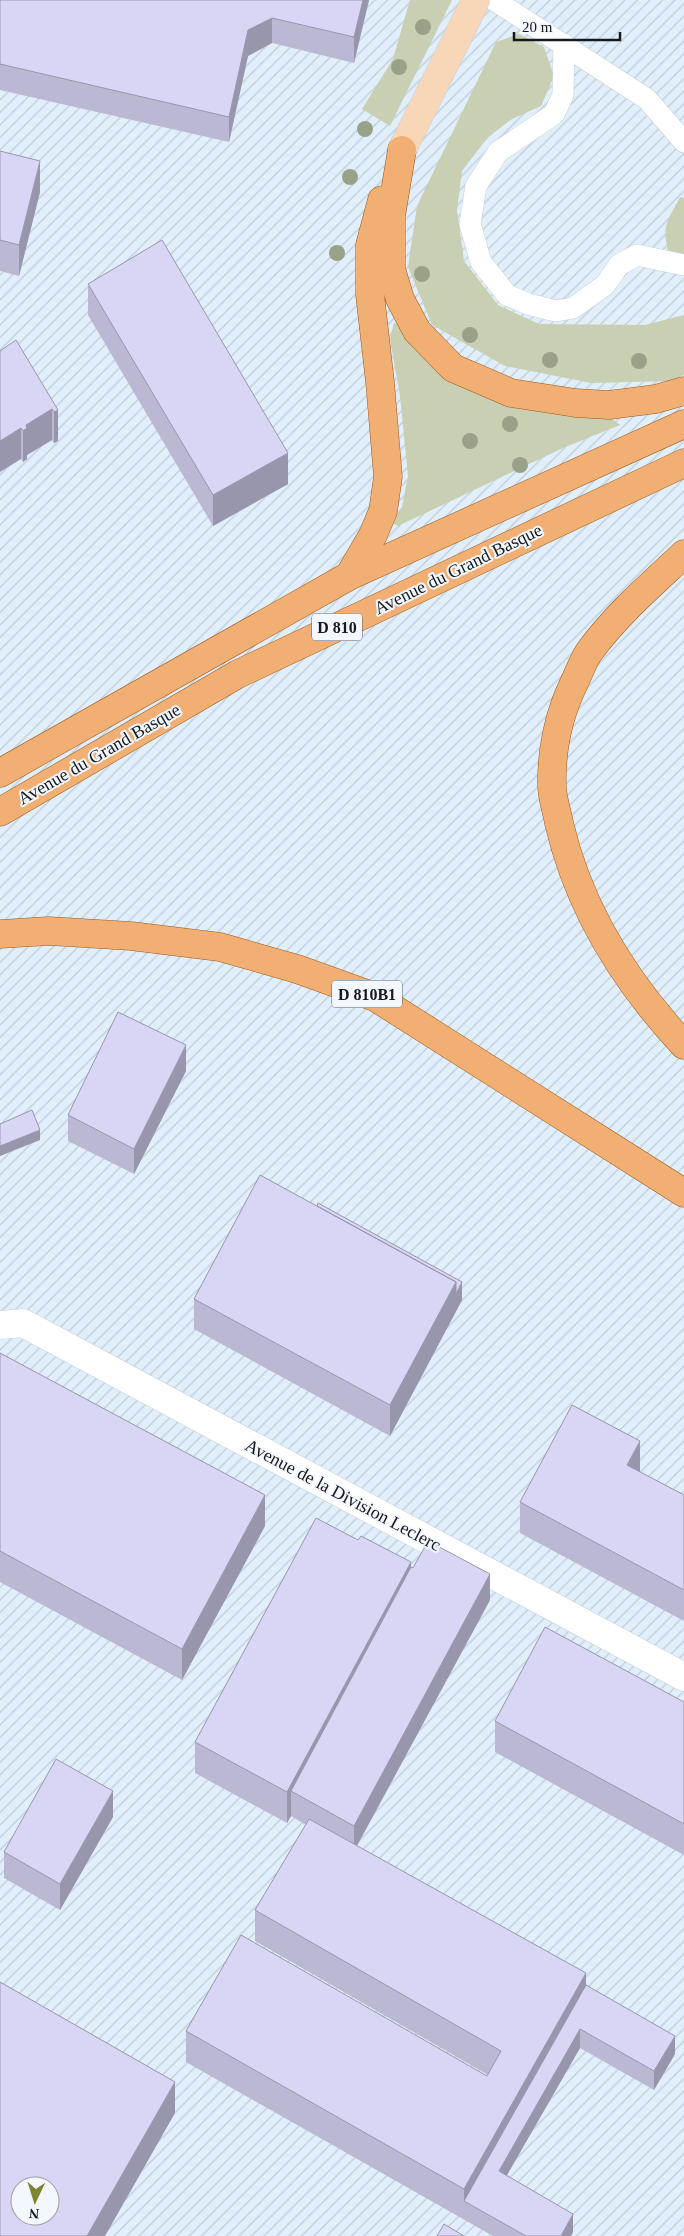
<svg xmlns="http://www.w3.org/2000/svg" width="684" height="2236" font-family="'Times New Roman',serif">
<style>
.industrial{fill:url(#industrial-furrows);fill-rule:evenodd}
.green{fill:#c8cfb2}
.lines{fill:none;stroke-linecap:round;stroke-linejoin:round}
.service-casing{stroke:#c7cfd6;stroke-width:22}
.minor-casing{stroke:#c7cfd6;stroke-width:29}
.secondary-casing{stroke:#c7cfd6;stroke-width:29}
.primary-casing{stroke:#9e5819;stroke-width:29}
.service{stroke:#fff;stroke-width:21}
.minor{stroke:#fff;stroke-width:28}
.secondary{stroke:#f8d7b9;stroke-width:28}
.primary{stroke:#f1af74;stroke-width:28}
.tree{fill:#99a188}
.wall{fill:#bbb8d3}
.shaded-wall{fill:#9896ac}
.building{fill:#d9d6f5;stroke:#9896ac;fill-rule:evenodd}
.labels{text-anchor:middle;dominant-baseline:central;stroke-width:4;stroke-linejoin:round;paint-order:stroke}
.shield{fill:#f2f8fe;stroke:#595d60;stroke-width:1}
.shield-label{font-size:16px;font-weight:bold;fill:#171a1c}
.street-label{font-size:18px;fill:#171a1c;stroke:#f2f8fe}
</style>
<defs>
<pattern id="industrial-furrows" width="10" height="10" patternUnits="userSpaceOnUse" patternTransform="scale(1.25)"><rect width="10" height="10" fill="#e0effb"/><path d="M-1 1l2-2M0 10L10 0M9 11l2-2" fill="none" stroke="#bfccd7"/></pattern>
</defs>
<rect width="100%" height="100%" fill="#f2f8fe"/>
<path class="industrial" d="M0,0H684V2236H0ZM20,2186H50V2216H20Z"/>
<path class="green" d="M410,0H452L390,126L362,109L393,59Z
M519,34L544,47L554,76L541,106L512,119L488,137L462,171L457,210L464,261L498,305L539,324L645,325L684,315V375L672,381L591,383L505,366L432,325L408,267L417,206L496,42Z
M680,197L684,198V258L669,254C661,226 667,222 680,197Z
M394,323L403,324L555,412L612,419L620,425L563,448L398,526L390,522L402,507L408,476L400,396L390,339Z"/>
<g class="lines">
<g class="service-casing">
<path id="service" d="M494,0L647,99L684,142
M564,44L563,95L554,114L498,152L476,186L470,224L481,262L507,295L528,304L556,311L573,308L605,285L619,265L637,255L684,265"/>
</g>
<g class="minor-casing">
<path id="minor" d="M0,1325L23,1323L684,1677"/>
</g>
<g class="secondary-casing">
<path id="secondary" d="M402,150L476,0"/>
</g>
<g class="primary-casing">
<path id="primary" d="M402,150L391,216V269L400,299L417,331L453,368L511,393L576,403L609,405L656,399L684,391
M684,554C651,585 616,615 589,652C583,661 579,673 574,683C559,714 551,751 552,786C552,798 557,811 559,823C579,909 624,981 684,1045
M349,576L373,535L383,511L388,477L380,382L370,295V245L382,200
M0,773L349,576L684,424
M0,812L238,674L684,463
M0,934L49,931L131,936L220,947L297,969L375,997L684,1193"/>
</g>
<use href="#service" class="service"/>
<use href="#minor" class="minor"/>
<use href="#secondary" class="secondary"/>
<use href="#primary" class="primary"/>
</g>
<g class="tree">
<circle cx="423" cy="27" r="8"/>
<circle cx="399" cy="67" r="8"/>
<circle cx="365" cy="129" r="8"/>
<circle cx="350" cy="177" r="8"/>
<circle cx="337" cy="253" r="8"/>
<circle cx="422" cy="274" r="8"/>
<circle cx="470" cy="335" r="8"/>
<circle cx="550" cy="360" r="8"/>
<circle cx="639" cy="361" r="8"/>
<circle cx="510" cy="424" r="8"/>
<circle cx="470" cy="441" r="8"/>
<circle cx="520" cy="465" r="8"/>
</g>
<path class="wall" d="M0,0H369L354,63L272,43L248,56L229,142L0,90Z
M0,151L40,192L19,276L0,271Z
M88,284L288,484L213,526L88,315Z
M0,351L58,410V441L54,443L52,440L27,455V459L23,462L21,459Z
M186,1071L134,1174L68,1141V1115Z
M194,1299L462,1300L390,1436L194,1329Z
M0,1353L265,1526L182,1680L0,1582Z
M640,1472L684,1495V1621L520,1533V1502Z
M411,1567L490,1600L357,1846L586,1985L675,2054L654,2090L580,2048L507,2175L573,2232L571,2236H493L186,2062V2031L487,2076L488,2075L255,1941V1910L306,1825L291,1816L287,1823L195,1773V1742Z
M684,1702V1855L495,1752V1721Z
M113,1817L60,1910L4,1878V1852Z"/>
<path class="shaded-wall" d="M363,0H369L354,63V37Z
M272,18V43L248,56L229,142V117L248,30Z
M40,161V192L19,276V245Z
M52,409V440L27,455V459L23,462V431L26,425Z
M58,410V441L54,443V412Z
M21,428V459L0,472V441Z
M288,453V484L213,526V495Z
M186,1045V1071L134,1174V1149Z
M40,1130V1140L0,1156V1146Z
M456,1282H462V1300L390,1436V1405Z
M640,1441V1472L627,1496V1465Z
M265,1495V1526L182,1680V1649Z
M411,1562V1593L291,1791V1816L287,1823V1792Z
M490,1574V1600L354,1851V1826Z
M113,1791V1817L60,1910V1884Z
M586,1973V2004L464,2201V2189Z
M580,2029V2048L499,2189V2171Z
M675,2036V2054L654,2090V2071Z
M175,2082V2113L105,2236H87Z
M573,2214V2232L571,2236H561Z"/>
<path class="building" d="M0,0H363L354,37L272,18L248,30L229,117L0,64Z
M0,151L40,161L19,245L0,240Z
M162,240L288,453L213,495L88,284Z
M16,340L58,410L54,412L52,409L26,425L27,428L23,431L21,428L0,441V351Z
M118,1012L186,1045L134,1149L68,1115Z
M32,1110L40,1130L0,1146V1124Z
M260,1175L456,1282L390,1405L194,1299Z
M318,1203L462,1282L456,1294V1282L317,1206Z
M0,1353L265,1495L182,1649L0,1551Z
M572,1405L640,1441L627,1465L684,1495V1590L520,1502Z
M316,1518L358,1540L361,1536L411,1562L287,1792L195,1742Z
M428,1541L490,1574L354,1826L291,1791L411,1567L413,1568Z
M545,1627L684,1702V1824L495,1721Z
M56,1759L113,1791L60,1884L4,1852Z
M309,1819L586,1973L464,2189L186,2031L241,1935L487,2076L501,2051L255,1910Z
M0,1982L175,2082L87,2236H0ZM20,2186H50V2216H20Z
M586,1985L675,2036L654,2071L580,2029L499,2171L573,2214L561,2236H526L464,2201Z
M444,2224L464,2236H437Z"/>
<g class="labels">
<g class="shield">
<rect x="312" y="613.5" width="50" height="27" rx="4"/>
<rect x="332" y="980.5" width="70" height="27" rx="4"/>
</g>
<g class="shield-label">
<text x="337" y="627">D 810</text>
<text x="367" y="994">D 810B1</text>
</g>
<g class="street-label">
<text transform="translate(458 569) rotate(-26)">Avenue du Grand Basque</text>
<text transform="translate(99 754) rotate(-30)">Avenue du Grand Basque</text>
<text transform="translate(343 1495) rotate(28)">Avenue de la Division Leclerc</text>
</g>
</g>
<g transform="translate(35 2201) rotate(184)"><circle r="24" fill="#f2f8fe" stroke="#9a9fa4"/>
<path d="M0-4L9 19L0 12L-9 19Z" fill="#7e8531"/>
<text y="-8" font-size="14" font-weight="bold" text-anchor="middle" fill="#171a1c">N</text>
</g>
<path d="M514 32v8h106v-8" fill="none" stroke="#171a1c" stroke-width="2.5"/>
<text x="522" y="32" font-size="15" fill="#171a1c" stroke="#f2f8fe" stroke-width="4" paint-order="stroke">20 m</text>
</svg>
